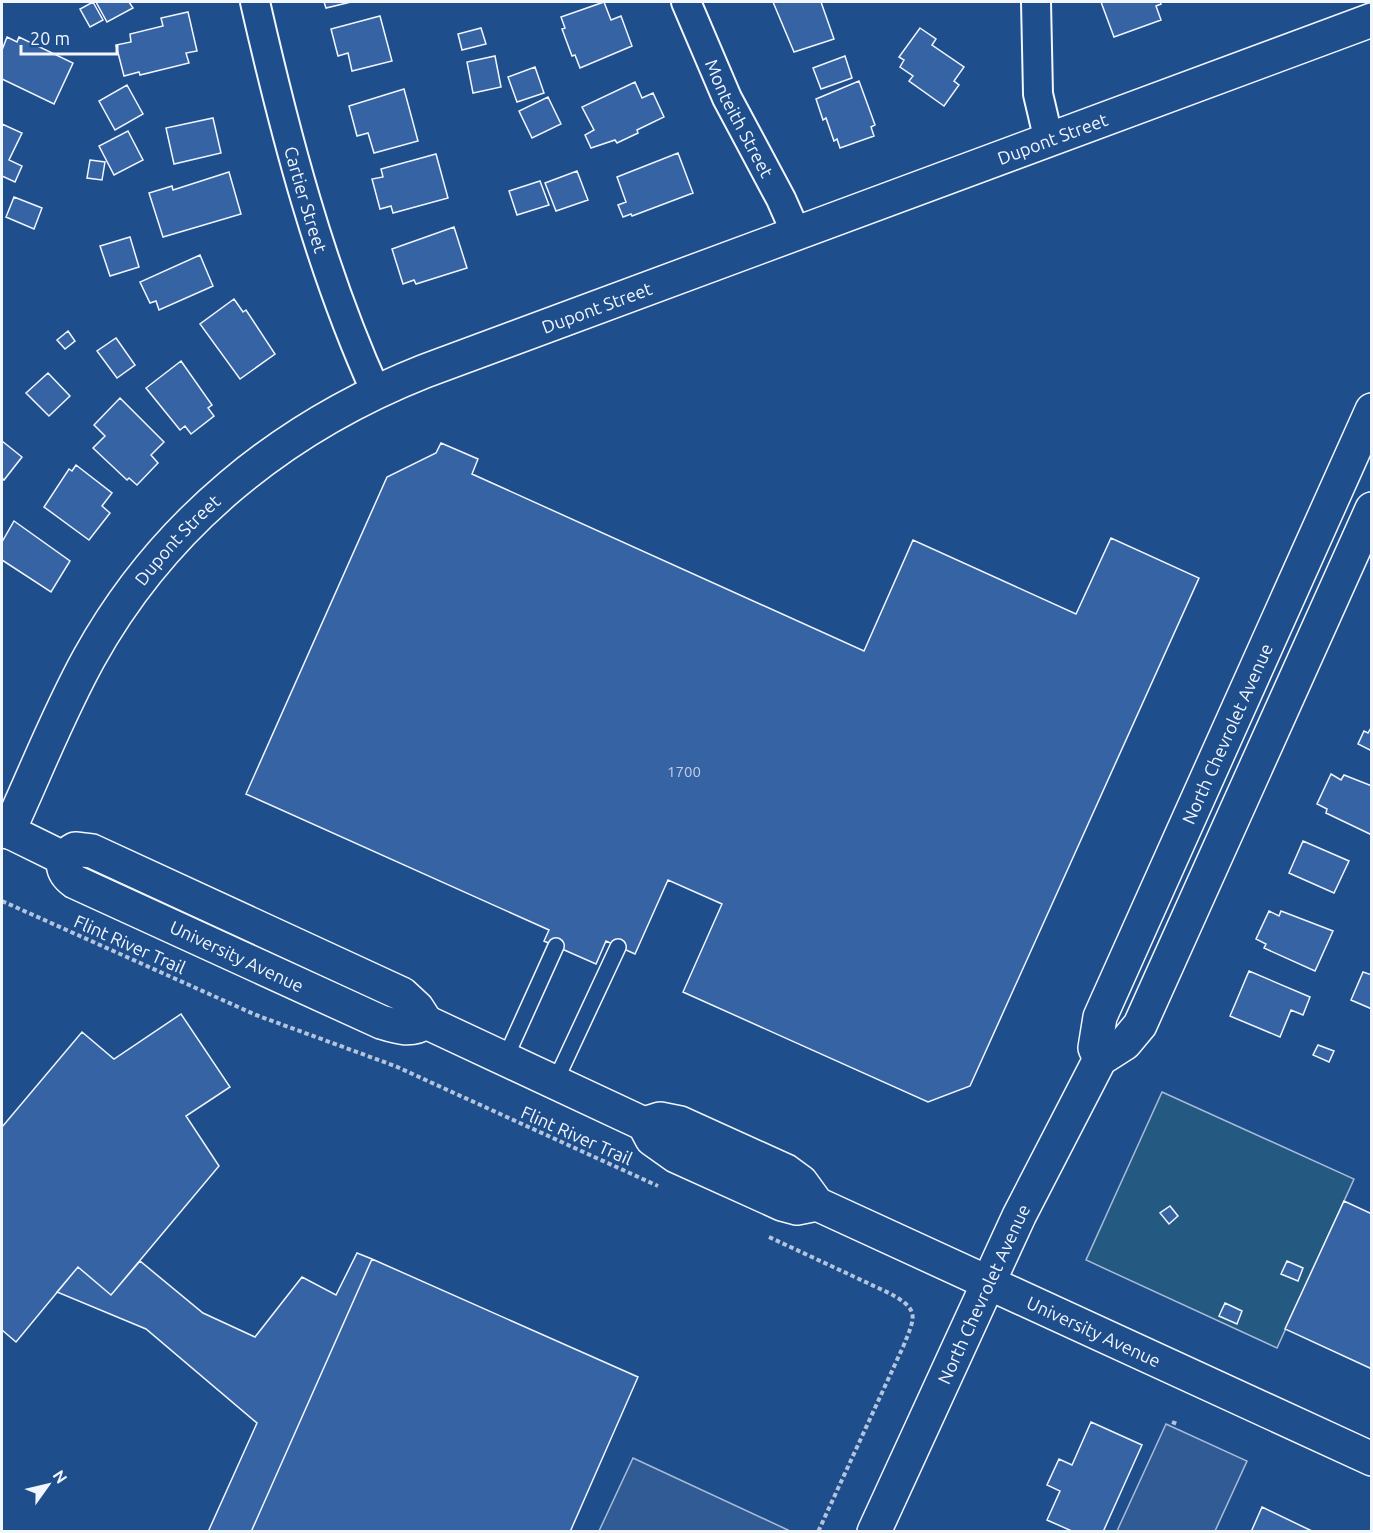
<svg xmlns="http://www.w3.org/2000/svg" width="1373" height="1533" font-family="Ubuntu,sans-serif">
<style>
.green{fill:#245a82;stroke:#a8bbd7;stroke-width:1.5}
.parking{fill:#305b95;stroke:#a8bbd7;stroke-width:1.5}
.building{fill:#3563a3;stroke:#f2f6ff;stroke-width:1.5}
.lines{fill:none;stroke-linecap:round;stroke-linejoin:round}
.lane-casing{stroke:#f2f6ff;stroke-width:18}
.street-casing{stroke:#f2f6ff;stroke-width:32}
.secondary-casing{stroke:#f2f6ff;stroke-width:36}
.path{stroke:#b3c4dc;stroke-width:4;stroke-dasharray:4.5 3;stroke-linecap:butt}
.lane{stroke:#1f4e8c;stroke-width:15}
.street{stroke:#1f4e8c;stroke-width:28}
.secondary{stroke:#1f4e8c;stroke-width:33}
.labels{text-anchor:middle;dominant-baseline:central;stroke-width:4.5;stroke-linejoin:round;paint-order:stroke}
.number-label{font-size:15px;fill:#c3d1e8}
.street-label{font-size:18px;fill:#f2f6ff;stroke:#1f4e8c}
</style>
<rect width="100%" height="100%" fill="#1f4e8c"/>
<path class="green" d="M1162,1092L1354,1179L1277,1348L1086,1260Z"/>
<path class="parking" d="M1166,1424L1247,1461L1215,1531H1117Z
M633,1458L788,1530L787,1531H599Z"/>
<path class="building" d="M93,2L103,20L90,27L80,9Z
M96,2H129L133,8L107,22Z
M324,2H351L326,8Z
M604,2L611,20L621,16L632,46L580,68L575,55L572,56L562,29L565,28L561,17Z
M773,2H821L834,39L794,52Z
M1101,2H1160L1161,4L1156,6L1161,20L1114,37Z
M188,12L197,51L186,53L189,63L140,75L139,72L124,76L116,45L131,42L130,34L163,26L161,18Z
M380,16L392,61L352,71L348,53L338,56L331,29Z
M481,28L486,44L462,50L458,34Z
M920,28L936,39L932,45L964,67L954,81L959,85L944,106L909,81L913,76L900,67L904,60L899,57Z
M7,37L17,42L19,37L73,63L54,104L2,79V50Z
M495,56L501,87L473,93L467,62Z
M845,56L852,78L821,89L813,68Z
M535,67L544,93L517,102L508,77Z
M859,81L875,125L871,127L874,136L840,148L837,139L834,141L826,118L823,120L816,99Z
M635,82L642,98L653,93L664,117L637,130L638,133L617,143L615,140L591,148L585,135L594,130L582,107Z
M127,85L143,114L115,130L99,101Z
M404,89L418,141L374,153L368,133L357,136L349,106Z
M548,97L561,124L532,138L519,111Z
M213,118L221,153L174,164L166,128Z
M2,124L22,133L9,160L22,166L15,182L2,176Z
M128,131L143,160L114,175L99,146Z
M678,153L693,193L632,216L631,214L623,217L618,205L626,202L617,177Z
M436,154L448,198L393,213L391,206L380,209L372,179L383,177L381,169Z
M90,160L105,162L102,180L87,178Z
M577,171L588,200L556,211L545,183Z
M229,172L241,214L163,237L149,193L172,186L173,190Z
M540,181L549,205L517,215L509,191Z
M14,197L42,208L34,229L6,217Z
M454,227L467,268L416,284L414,280L403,284L392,249Z
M130,237L139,267L110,276L100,246Z
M200,255L213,286L159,310L156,301L150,303L140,282Z
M234,299L243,312L246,310L275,354L240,379L200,324Z
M68,331L75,341L65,349L57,340Z
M116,338L135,365L117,378L97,351Z
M181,361L212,405L208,408L214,416L191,434L185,426L180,430L146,388Z
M48,373L70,396L49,416L26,393Z
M120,398L164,442L151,455L158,463L137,485L129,478L127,480L93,448L105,436L94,425Z
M2,441L22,457L4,480L2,478Z
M441,443L478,459L472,474L864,651L913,540L1076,614L1111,538L1199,578L970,1086L928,1102L683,992L722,904L668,880L635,954L606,941L596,964L544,941L549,930L246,794L387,477L436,453Z
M76,465L112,493L102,506L110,513L89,540L44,507L69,469L72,471Z
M14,521L70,561L51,592L2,560V542Z
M1372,726V751L1358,744L1364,731L1368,733Z
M1331,774L1341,780L1344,775L1372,786V835L1326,813L1327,809L1317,804Z
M1303,841L1349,861L1334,893L1289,873Z
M1269,911L1279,916L1281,911L1333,931L1315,971L1264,948L1266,944L1256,939Z
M1249,971L1310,997L1303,1015L1291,1010L1280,1037L1230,1016Z
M1363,972L1372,975V1009L1351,1000Z
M181,1014L230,1087L186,1116L219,1166L111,1295L78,1267L16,1342L2,1330V1127L82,1032L114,1059Z
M1318,1045L1334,1051L1329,1062L1313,1055Z
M1344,1201L1372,1214V1369L1285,1329Z
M1170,1206L1178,1216L1169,1224L1160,1213Z
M357,1253L372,1259L251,1532H208L257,1423L146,1329L57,1292L78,1267L111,1295L140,1261L203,1313L255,1337L302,1277L336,1295Z
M372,1259L638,1377L570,1532H251Z
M1287,1261L1303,1268L1298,1281L1281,1274Z
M1225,1303L1242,1311L1237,1324L1219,1316Z
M1091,1422L1142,1445L1103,1532H1074L1047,1520L1060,1491L1047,1485L1059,1459L1072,1465Z
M1262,1507L1314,1532H1251Z"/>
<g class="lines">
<g class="lane-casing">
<path id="lane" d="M505,1059L556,946
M555,1082L618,947"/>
</g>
<g class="street-casing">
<g id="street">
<path id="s1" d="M255,2C285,133 320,269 376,392"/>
<path id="s2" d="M686,2L727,98L781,199L796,233"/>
<path d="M1036,2L1038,94L1049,141"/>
</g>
</g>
<g class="secondary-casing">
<g id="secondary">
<path d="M2,828L63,858"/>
<path id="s3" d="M8,832C35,774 58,714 89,658C163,524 283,427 425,371L1372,20"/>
<path d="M75,849L92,851L402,994L417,1008L426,1022C411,1032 397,1027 381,1022L75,882C61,872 58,858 75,849Z"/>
<path d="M426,1022L644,1124L652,1139L676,1156L782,1204L797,1208L817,1204"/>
<path id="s4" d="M1100,1059L1095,1048L1100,1017L1372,410"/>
<path id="s5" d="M644,1124L660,1119L680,1123L786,1171L801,1182L817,1204L1372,1459"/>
<path id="s6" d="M874,1532L1019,1216L1100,1059L1125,1043L1140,1025L1372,509"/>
</g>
</g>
<path class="path" d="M2,901L256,1015L395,1066L658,1186
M769,1237L889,1293C921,1310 915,1317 903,1347L818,1532
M1172,1422L1177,1424"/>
<use href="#lane" class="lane"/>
<use href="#street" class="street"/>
<use href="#secondary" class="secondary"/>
</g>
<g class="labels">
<g class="number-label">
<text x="684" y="771">1700</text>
</g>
<g class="street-label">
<text stroke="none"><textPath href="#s2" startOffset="128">Monteith Street</textPath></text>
<text stroke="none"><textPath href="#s3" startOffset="1312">Dupont Street</textPath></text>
<text stroke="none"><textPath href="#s1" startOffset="204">Cartier Street</textPath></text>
<text stroke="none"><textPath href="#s3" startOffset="826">Dupont Street</textPath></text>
<text stroke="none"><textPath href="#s3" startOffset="340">Dupont Street</textPath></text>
<text stroke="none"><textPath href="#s4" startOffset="354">North Chevrolet Avenue</textPath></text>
<text transform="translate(130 944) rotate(24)">Flint River Trail</text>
<text transform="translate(237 956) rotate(25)">University Avenue</text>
<text transform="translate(577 1135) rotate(24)">Flint River Trail</text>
<text stroke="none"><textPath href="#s6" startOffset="262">North Chevrolet Avenue</textPath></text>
<text stroke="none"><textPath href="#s5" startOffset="504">University Avenue</textPath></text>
</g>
</g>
<rect width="1373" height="1533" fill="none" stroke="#f2f6ff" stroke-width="6"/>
<g transform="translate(48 1485) rotate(56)" stroke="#1f4e8c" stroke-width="4.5" paint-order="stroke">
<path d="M0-4.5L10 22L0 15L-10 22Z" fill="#f2f6ff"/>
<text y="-9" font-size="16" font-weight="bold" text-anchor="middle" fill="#f2f6ff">N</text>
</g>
<path d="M21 45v9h96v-9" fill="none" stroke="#f2f6ff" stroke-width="3"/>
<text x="30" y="45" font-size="18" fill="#f2f6ff" stroke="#1f4e8c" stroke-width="4.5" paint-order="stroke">20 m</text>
</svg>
